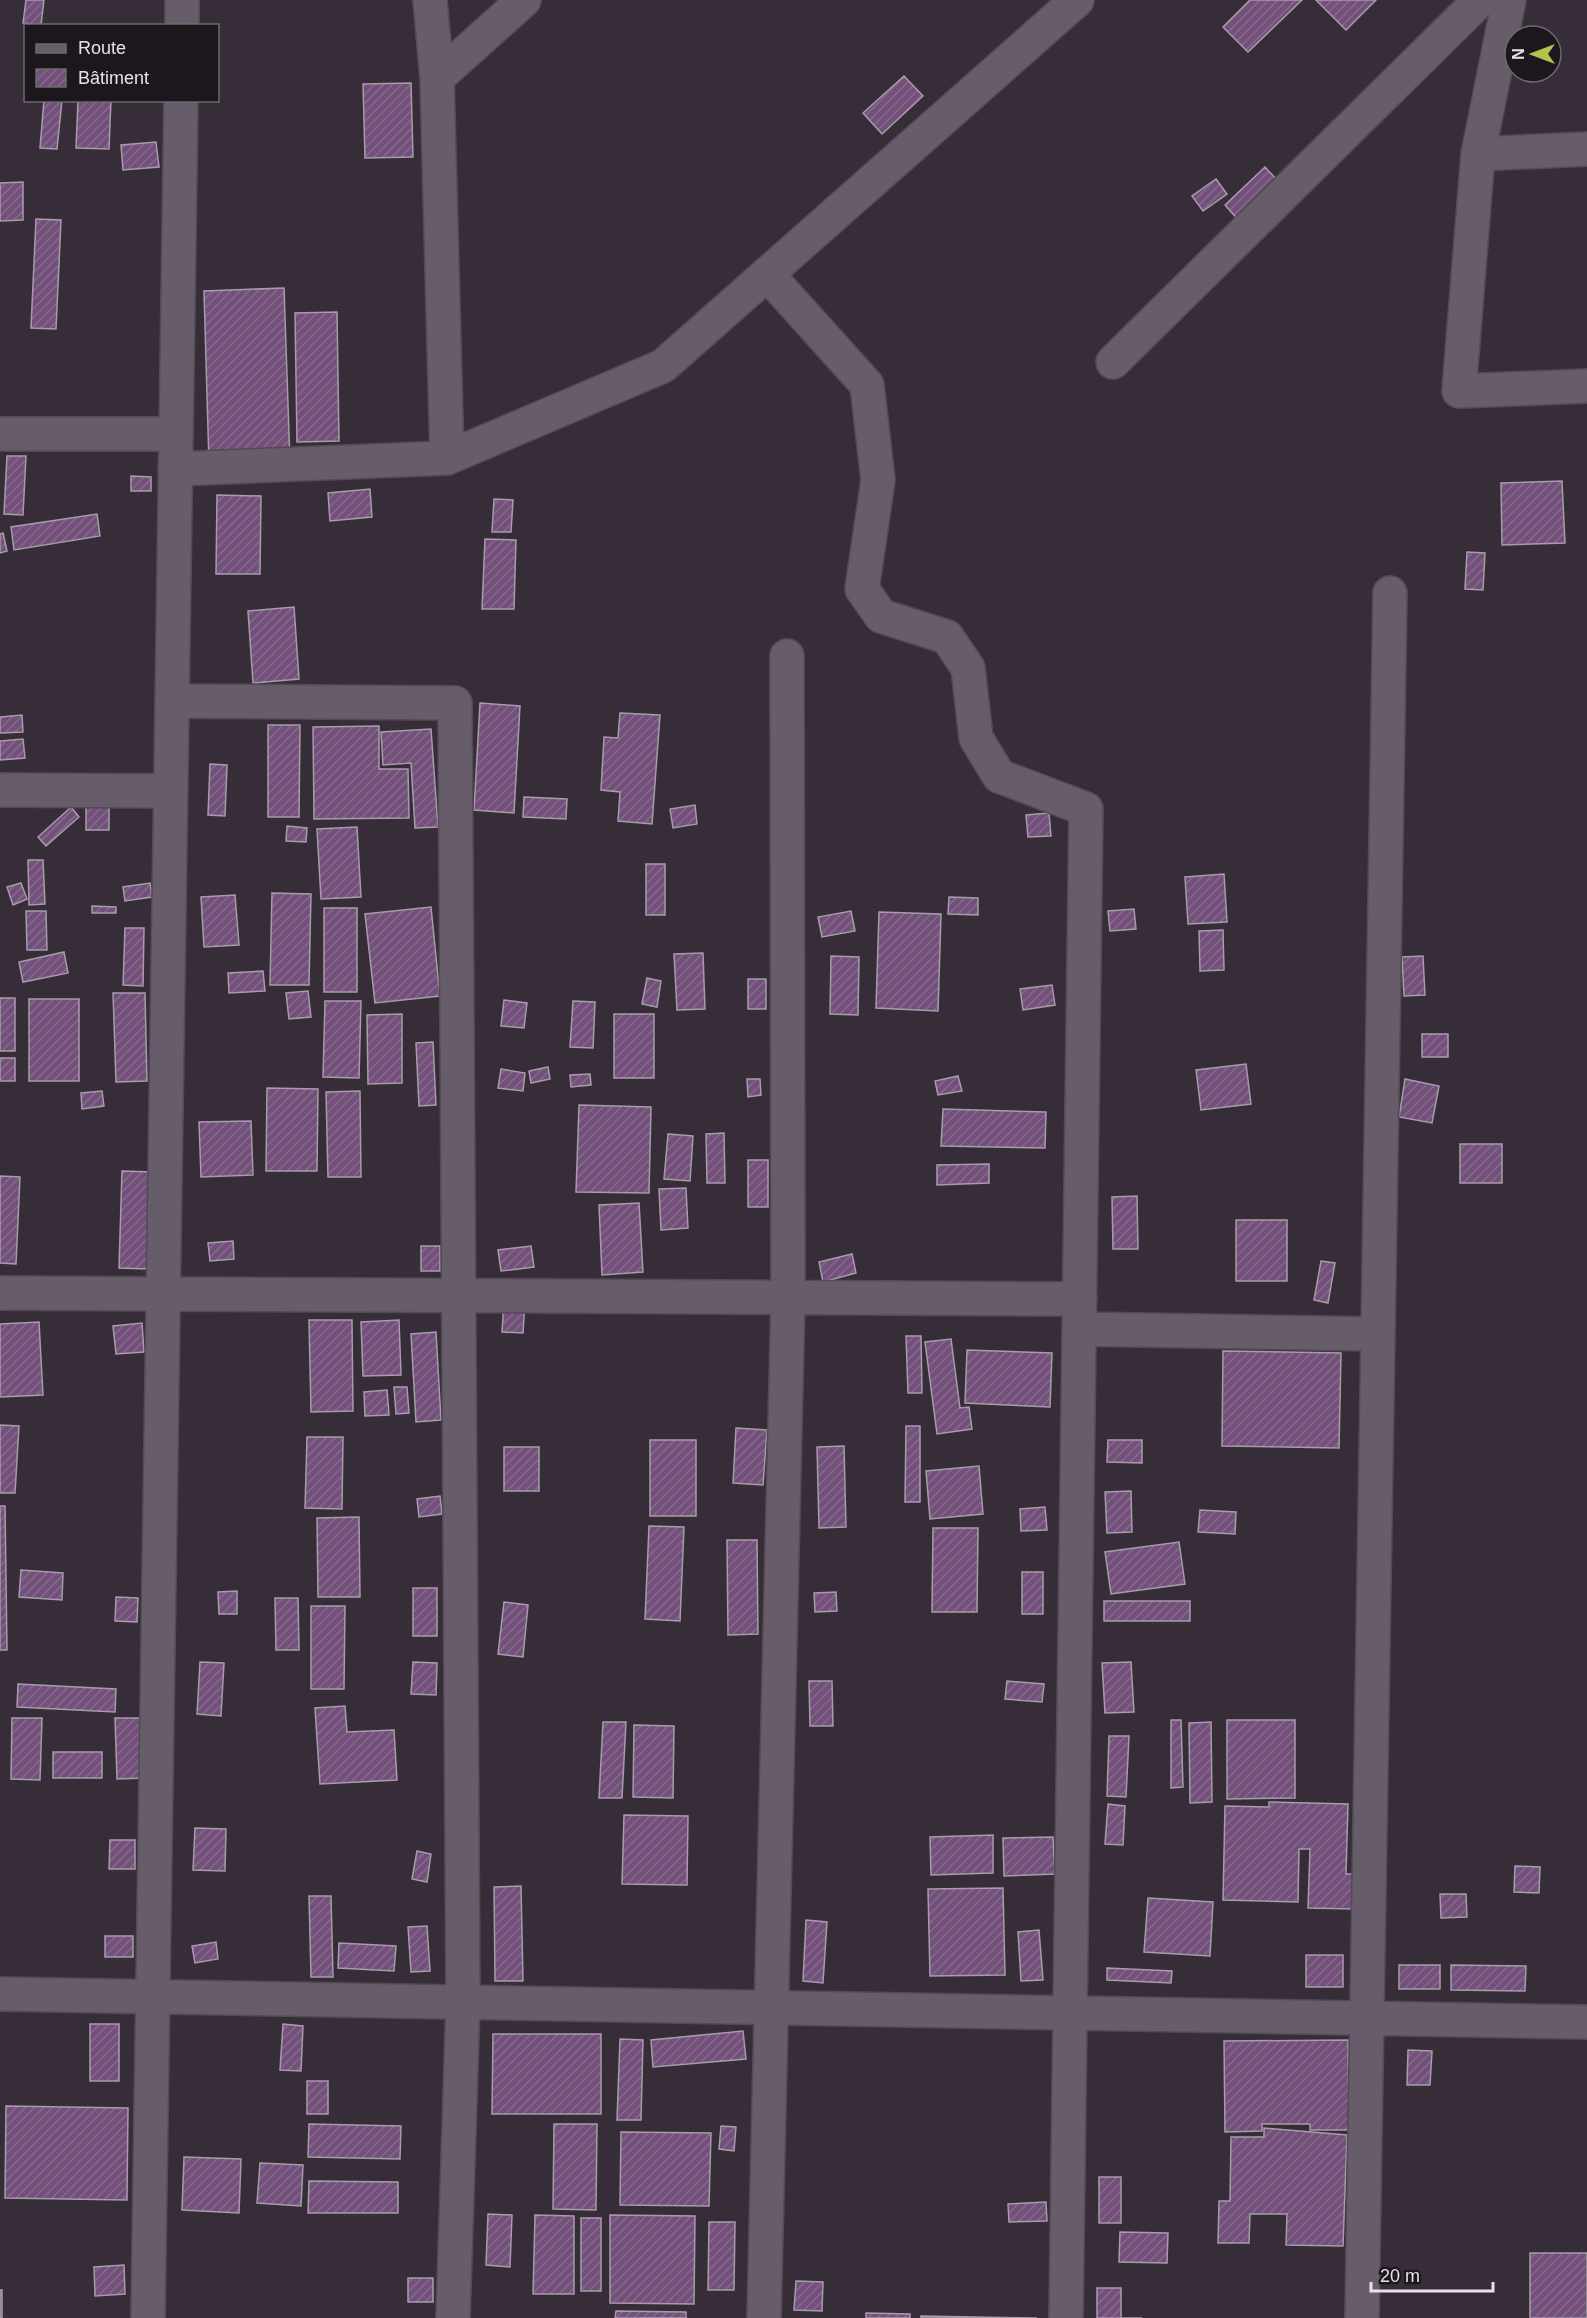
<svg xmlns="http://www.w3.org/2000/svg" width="1587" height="2318" font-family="Arial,sans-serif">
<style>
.building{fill:url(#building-hatch);stroke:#a79caa;stroke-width:1.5}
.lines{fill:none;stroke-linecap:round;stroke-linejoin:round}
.minor-casing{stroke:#524a54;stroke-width:36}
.minor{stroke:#675d6a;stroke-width:33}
</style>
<defs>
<pattern id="building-hatch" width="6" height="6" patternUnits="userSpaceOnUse" patternTransform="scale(1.5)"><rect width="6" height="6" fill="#72507a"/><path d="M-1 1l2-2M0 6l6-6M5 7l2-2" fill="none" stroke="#86698d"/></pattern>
</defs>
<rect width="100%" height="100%" fill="#362d38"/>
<path class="building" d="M26,0H44L41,25L23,23Z
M1250,0H1302L1248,52L1223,27Z
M1316,0H1376L1346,30Z
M904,76L923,96L882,134L863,113Z
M411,83L413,157L365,158L363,84Z
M44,100H62L57,149L40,148Z
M78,100H111L109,149L76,148Z
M156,142L159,167L123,170L121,145Z
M1265,167L1288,192L1247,230L1225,205Z
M1216,179L1227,194L1203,211L1192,196Z
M23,182V220L0,221V183Z
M36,219L61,220L56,329L31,328Z
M284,288L290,462L209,464L204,291Z
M337,312L339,441L297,442L295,313Z
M7,456H26L23,515L4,514Z
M131,476L151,477V491H131Z
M1562,481L1565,543L1502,545L1501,483Z
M370,489L372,517L330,521L328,493Z
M217,495L261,496L260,574H216Z
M494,499L513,500L511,532H492Z
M97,514L100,536L14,550L11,527Z
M3,533L7,551L0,553V534Z
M485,539L516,540L514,609H482Z
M1467,552L1485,553L1483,590L1465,589Z
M294,607L299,679L253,683L248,611Z
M480,703L520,706L514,813L474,810Z
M620,713L660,715L652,824L618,821L620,792L601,790L604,737L618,738Z
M22,715L23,732L0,733V717Z
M268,725H300L299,817H268Z
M379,726V769H408L409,818L314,819L313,727Z
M431,729L438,827L415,828L411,763L383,765L381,732Z
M23,739L25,758L0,760V741Z
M210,764L227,765L225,816L208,815Z
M524,797L567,799L566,819L523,817Z
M109,801V830H86V802Z
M695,805L697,824L673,828L670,809Z
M71,807L79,817L46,846L38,837Z
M1049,813L1051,836L1028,837L1026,815Z
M287,826L307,828L306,842L286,841Z
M357,827L361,897L321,899L317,829Z
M28,860H43L45,904L29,905Z
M646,864H665V915H646Z
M1224,874L1227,922L1188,924L1185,877Z
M21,883L27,899L13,905L7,887Z
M150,883L152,897L125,901L123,887Z
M272,893L311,894L309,985H270Z
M235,895L239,945L204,947L201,897Z
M949,897L978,898V915L948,914Z
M92,906L116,907V913H92Z
M431,907L440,996L375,1003L365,914Z
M324,908H357V992H324Z
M1134,909L1136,929L1110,931L1108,911Z
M26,911H46L47,950H27Z
M851,911L855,931L822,937L818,917Z
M879,912L941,914L938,1011L876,1008Z
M125,928H144L143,986L123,985Z
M1223,930L1224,970L1200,971L1199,931Z
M64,952L68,973L23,982L19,962Z
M703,953L705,1009L677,1010L674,954Z
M831,956L859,957L858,1015L830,1014Z
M1423,956L1425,995L1404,996L1402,957Z
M263,971L265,991L229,993L228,973Z
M647,978L661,981L657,1007L642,1004Z
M748,979H766V1009H748Z
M1052,985L1055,1005L1023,1010L1020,989Z
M308,991L311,1017L289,1019L286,993Z
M113,993H145L147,1081L116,1082Z
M0,998H15V1051H0Z
M29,999H79V1081H29Z
M504,1000L527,1003L524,1028L501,1026Z
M325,1001H361L359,1078L323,1077Z
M573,1001L595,1002L593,1048L570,1047Z
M402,1014V1083L368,1084L367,1015Z
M614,1014H654V1078H614Z
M1422,1034H1448V1057H1422Z
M433,1042L436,1105L419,1106L416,1043Z
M0,1058H15V1081H0Z
M1246,1064L1251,1104L1201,1110L1196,1070Z
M548,1067L550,1079L531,1083L529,1071Z
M501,1069L525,1073L523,1091L498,1088Z
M590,1074L591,1085L571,1087L570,1075Z
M958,1076L962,1091L938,1095L935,1081Z
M747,1079H760L761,1095L748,1097Z
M1405,1079L1439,1086L1432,1123L1399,1117Z
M267,1088L318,1089L317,1171H266Z
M102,1091L104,1106L82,1109L81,1093Z
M360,1091L361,1177H328L326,1092Z
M579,1105L651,1107L649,1193L576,1192Z
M943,1109L1046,1112L1045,1148L941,1146Z
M251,1121L253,1175L201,1177L199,1122Z
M724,1133L725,1183H707L706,1134Z
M668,1134L693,1136L690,1181L664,1179Z
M1460,1144H1502V1183H1460Z
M748,1160H768V1207H748Z
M989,1164V1183L937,1185V1165Z
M122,1171L152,1172L149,1269L119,1268Z
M0,1176L20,1177L16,1264L0,1263Z
M686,1188L688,1228L661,1230L659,1189Z
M1137,1196L1138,1249H1113L1112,1197Z
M639,1203L643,1272L602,1275L599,1205Z
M1236,1220H1287V1281H1236Z
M233,1241L234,1259L210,1261L208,1243Z
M421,1246H440V1271H421Z
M531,1246L534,1267L501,1271L498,1250Z
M852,1254L856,1273L823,1282L819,1262Z
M1321,1261L1335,1263L1328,1303L1314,1300Z
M504,1301L525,1302L523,1333L502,1332Z
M309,1320H352L353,1411L311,1412Z
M399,1320L401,1375L363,1376L361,1322Z
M39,1322L43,1395L0,1397V1324Z
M142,1323L144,1352L116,1354L113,1326Z
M436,1332L441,1420L416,1422L411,1334Z
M906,1336H921L922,1393H908Z
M951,1339L960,1408L969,1407L972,1429L937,1434L925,1342Z
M967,1350L1052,1353L1050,1407L965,1403Z
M1223,1351L1341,1353L1339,1448L1222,1446Z
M394,1387H407L409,1413L396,1414Z
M387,1390L389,1415L365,1416L364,1392Z
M0,1425L19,1426L15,1493H0Z
M906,1426H920V1502H905Z
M736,1428L767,1430L763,1485L733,1483Z
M307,1437H343L342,1509L305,1508Z
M650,1440H696V1516H650Z
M1108,1440H1142V1463L1107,1462Z
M844,1446L846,1527L819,1528L817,1447Z
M504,1447H539V1491H504Z
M979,1466L983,1514L930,1519L926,1471Z
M1131,1491L1132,1532L1107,1533L1105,1492Z
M440,1496L442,1514L419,1517L417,1499Z
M0,1506H5L7,1650H0Z
M1045,1507L1047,1530L1021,1531L1020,1509Z
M1200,1510L1236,1512L1235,1534L1198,1532Z
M359,1517L360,1597H318L317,1518Z
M649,1526L684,1527L680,1621L645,1619Z
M933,1528H978L977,1612H932Z
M727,1540H757L758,1634L728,1635Z
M1179,1542L1185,1584L1111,1594L1105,1552Z
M21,1570L63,1573L62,1600L19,1597Z
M1022,1572H1043V1614H1022Z
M413,1588H437V1636H413Z
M237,1591V1614H219L218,1592Z
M836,1592L837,1611L815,1612L814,1593Z
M116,1597L138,1598L137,1622L115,1621Z
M275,1598H298L299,1650H276Z
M1104,1601H1190V1621H1104Z
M504,1602L528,1605L523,1657L498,1654Z
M311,1606H345L344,1689H311Z
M200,1662L224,1663L221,1716L197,1714Z
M413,1662L437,1663L436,1695L411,1694Z
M1131,1662L1134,1712L1105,1713L1102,1663Z
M809,1681H832L833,1726H810Z
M1007,1681L1044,1684L1042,1702L1005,1699Z
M18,1684L116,1689L115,1712L17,1707Z
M345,1706L347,1732L394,1730L397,1780L320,1784L315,1708Z
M12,1718H42L40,1780L11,1779Z
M115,1718H144L146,1778L117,1779Z
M1171,1720H1181L1183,1787L1171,1788Z
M1227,1720H1295V1798L1227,1799Z
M603,1722H626L622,1798H599Z
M1211,1722L1212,1802L1190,1803L1189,1723Z
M634,1725L674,1726L673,1798L633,1797Z
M1109,1736H1129L1126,1797L1107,1796Z
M53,1752H102V1778H53Z
M1269,1802L1348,1804L1346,1874H1355L1354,1909L1308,1908L1310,1849H1299L1298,1902L1223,1900L1225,1806L1269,1807Z
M1108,1804L1125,1806L1123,1845L1105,1844Z
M624,1815L688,1816L687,1885L622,1884Z
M195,1828L226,1829L225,1871L193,1870Z
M993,1835V1873L931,1875L930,1837Z
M1053,1837L1055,1874L1004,1876L1003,1838Z
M110,1840H135V1869H109Z
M417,1851L431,1854L427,1882L412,1879Z
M1515,1866L1540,1867L1539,1893L1514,1892Z
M521,1886L523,1981H495L494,1887Z
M1003,1888L1005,1975L930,1976L928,1889Z
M1440,1894H1466L1467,1917L1441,1918Z
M309,1896H331L333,1977H311Z
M1148,1898L1213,1902L1210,1956L1144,1952Z
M806,1920L827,1922L823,1983L803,1981Z
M427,1926L430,1971L411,1972L408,1927Z
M1039,1930L1043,1980L1021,1981L1018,1932Z
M105,1936H133V1957H105Z
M216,1942L218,1959L195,1963L192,1946Z
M339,1943L396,1946L394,1971L338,1968Z
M1306,1955H1343V1987H1306Z
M1399,1965H1440V1989H1399Z
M1451,1965L1526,1966L1525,1991L1451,1990Z
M1107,1968L1172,1971L1171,1983L1107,1980Z
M90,2024H119V2081H90Z
M283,2024L303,2026L301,2071L280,2070Z
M743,2031L746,2059L653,2067L651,2040Z
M493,2034H601V2114H492Z
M620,2039L643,2040L641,2120H617Z
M1348,2040L1349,2130H1310V2124H1262V2131L1225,2132L1224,2041Z
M1408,2050L1432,2051L1430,2085H1407Z
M307,2081H328V2114H307Z
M6,2106L128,2108L127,2200L5,2198Z
M309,2124L401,2126L400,2159L308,2157Z
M554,2124H597L596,2210L553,2209Z
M721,2126L736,2127L734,2151L719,2149Z
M1264,2128L1347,2135L1343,2246L1286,2245L1287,2214H1250L1249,2243H1218L1219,2201H1230L1231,2137H1264Z
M621,2132L711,2133L709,2206L620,2205Z
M184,2157L241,2159L239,2213L182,2210Z
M260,2163L303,2165L301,2206L257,2203Z
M1099,2177H1121V2223H1099Z
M309,2181L398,2182V2213H308Z
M1046,2202L1047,2221L1009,2222L1008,2204Z
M488,2214L512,2215L510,2267L486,2265Z
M535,2215L574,2216V2294H533Z
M610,2215L695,2216L694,2304L610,2303Z
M581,2218H601V2291H581Z
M709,2222H735L734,2290H708Z
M1120,2232L1168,2233L1167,2263L1119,2262Z
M1530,2253H1587V2318H1530Z
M124,2265L125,2294L95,2296L94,2267Z
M408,2278H433V2302H408Z
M796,2281L823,2282L822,2311L794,2310Z
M1097,2288H1121V2318H1142H1097Z
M0,2290H2V2318H0Z
M616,2311L686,2312V2318H615Z
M866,2313L910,2314V2318H866Z
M921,2316L1037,2318H921Z"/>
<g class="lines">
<g class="minor-casing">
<path id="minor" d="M430,0L437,78L447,458
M1509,0L1478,154L1459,391L1587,386
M182,26V0
M437,78L524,0
M1478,154L1587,149
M767,274L867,385L878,480L862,589L881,616L947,637L968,668L976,738L999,776L1086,809L1066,2318
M1113,362L1480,0
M0,434H176
M175,469L447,458L663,366L1077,0
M172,701L455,703L463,2002L453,2318
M0,790L170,791
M0,1293L1080,1299
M1079,1329L1378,1334
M0,1994L1587,2022
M148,2318L181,100
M764,2318L788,1298L787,656
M1362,2318L1390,593"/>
</g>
<use href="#minor" class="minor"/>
</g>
<rect x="24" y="24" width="195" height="78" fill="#1b171c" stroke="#6d686e" stroke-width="1.5"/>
<rect x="36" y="44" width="30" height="9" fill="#675d6a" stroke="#6d686e" stroke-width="1.5"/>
<text x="78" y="54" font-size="18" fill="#e7e1e9">Route</text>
<rect x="36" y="69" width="30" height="18" fill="url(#building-hatch)" stroke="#6d686e" stroke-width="1.5"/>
<text x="78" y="84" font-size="18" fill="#e7e1e9">Bâtiment</text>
<g transform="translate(1533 54) rotate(270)"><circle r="28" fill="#1b171c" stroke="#6d686e" stroke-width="1.5"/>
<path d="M0-4.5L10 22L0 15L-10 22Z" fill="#b5c24a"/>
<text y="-9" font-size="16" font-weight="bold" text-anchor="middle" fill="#e7e1e9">N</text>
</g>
<path d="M1371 2282v9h122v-9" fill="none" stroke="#e7e1e9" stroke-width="3"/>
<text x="1380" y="2282" font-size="18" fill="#e7e1e9" stroke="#1b171c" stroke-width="4.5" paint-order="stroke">20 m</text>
</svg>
